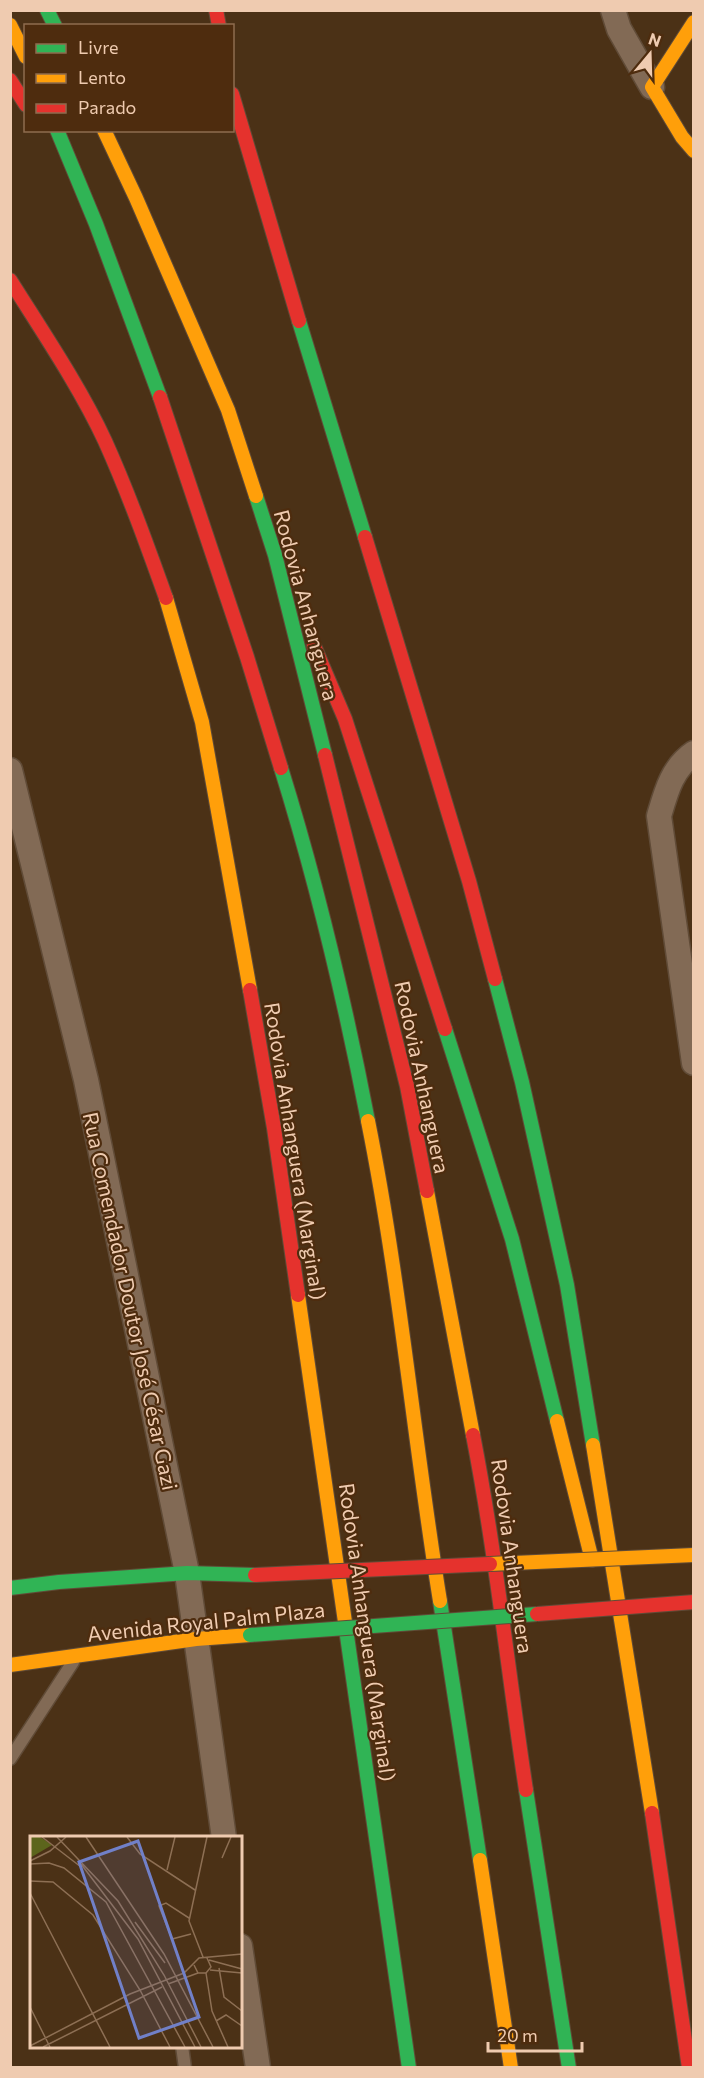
<svg xmlns="http://www.w3.org/2000/svg" width="704" height="2078" font-family="Commissioner,sans-serif">
<style>
.lines{fill:none;stroke-linecap:round;stroke-linejoin:round}
.lane-casing{stroke:#604b37;stroke-width:15}
.street-casing{stroke:#604b37;stroke-width:27}
.fast-casing{stroke:#604b37;stroke-width:16}
.slow-casing{stroke:#604b37;stroke-width:16}
.jam-casing{stroke:#604b37;stroke-width:16}
.lane{stroke:#826a55;stroke-width:12}
.street{stroke:#826a55;stroke-width:24}
.fast{stroke:#30b455;stroke-width:14}
.slow{stroke:#ff9f0a;stroke-width:14}
.jam{stroke:#e5322d;stroke-width:14}
.fast-bridge-casing{stroke:#604b37;stroke-width:16;stroke-linecap:butt}
.slow-bridge-casing{stroke:#604b37;stroke-width:16;stroke-linecap:butt}
.jam-bridge-casing{stroke:#604b37;stroke-width:16;stroke-linecap:butt}
.fast-bridge{stroke:#30b455;stroke-width:14}
.slow-bridge{stroke:#ff9f0a;stroke-width:14}
.jam-bridge{stroke:#e5322d;stroke-width:14}
.labels{text-anchor:middle;dominant-baseline:central;stroke-width:4.5;stroke-linejoin:round;paint-order:stroke}
.street-label{font-size:21px;fill:#efcbb0;stroke:#4e2c0e}
.inset-road{fill:none;stroke:#8d6f54;stroke-width:1.5}
.view{fill:#7180c8;fill-opacity:0.15;stroke:#7180c8;stroke-width:3}
.inset-edge{fill:none;stroke:#efcbb0;stroke-width:3}
</style>
<rect width="100%" height="100%" fill="#4b3116"/>
<g class="lines">
<g class="lane-casing">
<path id="lane" d="M10,1759L73,1662
M182,2046L185,2068"/>
</g>
<g class="street-casing">
<path id="street" d="M613,10L619,29L652,87
M694,753C672,768 666,792 659,816L694,1063
M10,770L86,1080L187,1573L224,1838
M240,1946L258,2068"/>
</g>
<g class="fast-casing">
<path id="fast" d="M47,10L55,26
M57,130L96,224L160,397
M299,321L365,537
M256,496L275,555L325,755
M281,768C317,884 345,1002 368,1121
M495,979L522,1082L567,1285L593,1445
M445,1029L512,1239L557,1421
M10,1588L59,1582L187,1573L255,1575
M440,1601L480,1860
M345,1622L409,2068
M526,1790L569,2068"/>
</g>
<g class="slow-casing">
<path id="slow" d="M694,22L652,87L682,137L694,151
M10,25L26,57
M104,130L136,198L228,410L256,496
M166,598L202,722L250,990
M368,1121C400,1280 414,1442 440,1601
M427,1191L473,1435
M298,1295L345,1622
M557,1421L592,1560
M593,1445L652,1813
M10,1665L196,1639L250,1635
M480,1860L511,2068"/>
</g>
<g class="jam-casing">
<path id="jam" d="M216,10L219,26
M10,80L26,105
M232,94L299,321
M10,280C42,331 80,387 105,441C128,492 147,545 166,598
M160,397L247,657L281,768
M365,537L469,881L495,979
M314,646L345,719L445,1029
M325,755L407,1086L427,1191
M250,990L274,1128L298,1295
M473,1435C496,1553 508,1672 526,1790
M652,1813L689,2068"/>
</g>
<use href="#lane" class="lane"/>
<use href="#street" class="street"/>
<use href="#fast" class="fast"/>
<use href="#slow" class="slow"/>
<use href="#jam" class="jam"/>
<g class="fast-bridge-casing">
<path id="fast-bridge" d="M250,1635L537,1614"/>
</g>
<g class="slow-bridge-casing">
<path id="slow-bridge" d="M490,1564L694,1555"/>
</g>
<g class="jam-bridge-casing">
<path id="jam-bridge" d="M255,1575L490,1564
M537,1614L694,1602"/>
</g>
<use href="#fast-bridge" class="fast-bridge"/>
<use href="#slow-bridge" class="slow-bridge"/>
<use href="#jam-bridge" class="jam-bridge"/>
</g>
<g class="labels">
<g class="street-label">
<text transform="translate(307 605) rotate(75)">Rodovia Anhanguera</text>
<text transform="translate(423 1077) rotate(78)">Rodovia Anhanguera</text>
<text transform="translate(296 1151) rotate(81)">Rodovia Anhanguera (Marginal)</text>
<text transform="translate(131 1301) rotate(78)">Rua Comendador Doutor José César Gazi</text>
<text transform="translate(513 1556) rotate(82)">Rodovia Anhanguera</text>
<text transform="translate(206 1621) rotate(-6)">Avenida Royal Palm Plaza</text>
<text transform="translate(368 1632) rotate(82)">Rodovia Anhanguera (Marginal)</text>
</g>
</g>
<g transform="translate(30 1836)">
<rect width="212" height="212" fill="#4b3116"/>
<path d="M0,1H10L22,9L0,22Z" fill="#5c651c"/>
<path class="inset-road" d="M12,1L51,31M27,1L88,65L134,139L171,211M56,1L134,118L183,211M97,1L110,18L165,54M192,22L201,1M0,25L20,15L36,1M0,28L19,27L34,32L76,66L155,211M51,28L108,103L165,211M137,34L145,1M0,45L23,46L63,79L110,154L140,211M0,57L80,211M159,82L136,67L129,70L142,103L161,98M105,86L135,127M173,121L159,85L177,1M179,124L212,133M164,129L168,137H176L181,131L177,122M189,132L194,161L212,175M180,134L212,137M176,137L182,175L198,211M138,148L168,137M0,171L20,211M186,185L196,179L212,190M0,210L100,158L154,137L169,122L212,118M13,211L132,151"/>
<path class="view" d="M108,5L169,181L109,202L49,26Z"/>
<rect width="212" height="212" class="inset-edge"/>
</g>
<rect width="704" height="2078" fill="none" stroke="#efcbb0" stroke-width="24"/>
<rect x="24" y="24" width="210" height="108" fill="#4e2c0e" stroke="#8e6c4f" stroke-width="1.5"/>
<rect x="36" y="44" width="30" height="9" fill="#30b455" stroke="#8e6c4f" stroke-width="1.5"/>
<text x="78" y="54" font-size="18" fill="#efcbb0">Livre</text>
<rect x="36" y="74" width="30" height="9" fill="#ff9f0a" stroke="#8e6c4f" stroke-width="1.5"/>
<text x="78" y="84" font-size="18" fill="#efcbb0">Lento</text>
<rect x="36" y="104" width="30" height="9" fill="#e5322d" stroke="#8e6c4f" stroke-width="1.5"/>
<text x="78" y="114" font-size="18" fill="#efcbb0">Parado</text>
<g transform="translate(650 54) rotate(19)" stroke="#4e2c0e" stroke-width="4.5" paint-order="stroke">
<path d="M0-4.5L10 22L0 15L-10 22Z" fill="#efcbb0"/>
<text y="-9" font-size="16" font-weight="bold" text-anchor="middle" fill="#efcbb0">N</text>
</g>
<path d="M488 2042v9h94v-9" fill="none" stroke="#efcbb0" stroke-width="3"/>
<text x="497" y="2042" font-size="18" fill="#efcbb0" stroke="#4e2c0e" stroke-width="4.5" paint-order="stroke">20 m</text>
</svg>
